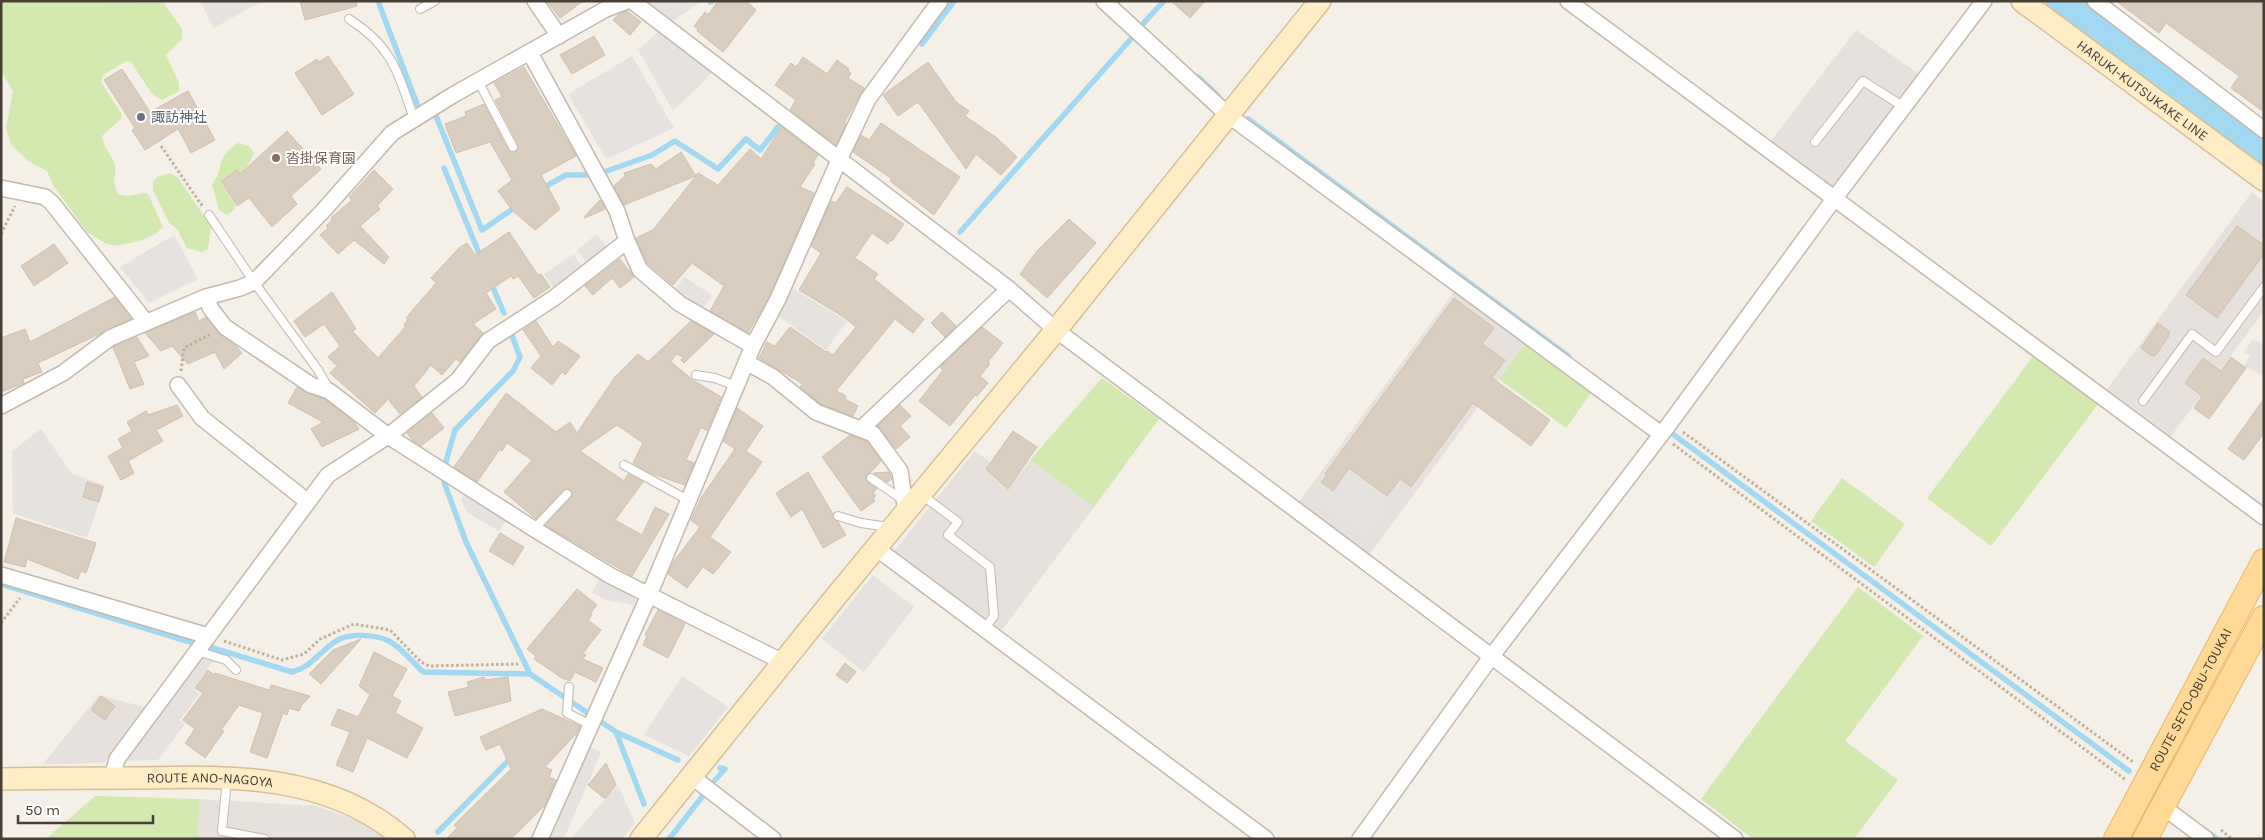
<svg xmlns="http://www.w3.org/2000/svg" width="2265" height="840" font-family="Karla,'Noto Sans JP',sans-serif">
<style>
.industrial{fill:#e6e1dc}
.green{fill:#d3e9af}
.parking{fill:#e5e2df}
.lines{fill:none;stroke-linecap:round;stroke-linejoin:round}
.stream{stroke:#a2d8f2;stroke-width:5.5}
.river{stroke:#a2d8f2;stroke-width:32}
.building{fill:#d9cdbf;stroke:#d1c1af}
.lane-casing{stroke:#c3b9ac;stroke-width:10}
.street-casing{stroke:#c3b9ac;stroke-width:18}
.secondary-casing{stroke:#d5c096;stroke-width:24}
.primary-casing{stroke:#e7b562;stroke-width:26}
.path{stroke:#c2b19a;stroke-width:3;stroke-dasharray:2.5 2.5;stroke-linecap:butt}
.lane{stroke:#fff;stroke-width:8}
.street{stroke:#fff;stroke-width:15}
.secondary{stroke:#ffedc6;stroke-width:21}
.primary{stroke:#ffd995;stroke-width:24}
.worship-dot{fill:#6b7280;stroke:#fff;stroke-width:2}
.education-dot{fill:#8d6e63;stroke:#fff;stroke-width:2}
.labels{text-anchor:middle;dominant-baseline:central;stroke-width:4;stroke-linejoin:round;paint-order:stroke}
.street-label{font-size:14px;fill:#473f36;stroke:#fff}
.worship-label{font-size:14px;fill:#5b616d;stroke:#fff;text-anchor:start}
.education-label{font-size:14px;fill:#785e54;stroke:#fff;text-anchor:start}
</style>
<rect width="100%" height="100%" fill="#f4efe7"/>
<path class="industrial" d="M1856,30L1919,74L1836,187L1830,189L1770,142Z
M2252,192L2264,201V311L2171,436L2107,389Z
M1456,289L1527,341L1369,555L1298,503Z
M975,451L1015,480L1030,460L1094,507L999,634L892,554Z
M99,695L147,708L104,763L43,764Z
M200,799L316,806L359,821L385,839H197Z"/>
<path class="green" d="M1,1L164,3L182,29V39L166,55L179,83V91L162,100L152,94L131,62L126,61L103,75L101,82L121,113V119L102,136C103,147 112,155 115,166C117,178 110,177 118,194L126,196L146,193L149,196L163,227L157,233L140,241L114,246L105,243L87,232L53,185L47,171L28,161L11,145L6,128L13,91L1,71Z
M238,143L249,146L254,153L247,167L259,181H305V184L291,190L254,194L236,170L220,181L235,205L234,210L227,215L219,210L212,184C226,168 213,159 238,143Z
M170,173L178,178L211,226L208,249L202,252L187,248L177,229L169,223L153,190V182L157,177Z
M1527,341L1593,390L1566,428L1499,379Z
M2034,355L2099,403L1991,546L1927,498Z
M1102,378L1159,419L1094,507L1030,460Z
M1842,478L1905,524L1874,567L1811,521Z
M1858,587L1923,636L1845,741L1898,780L1854,839H1753L1701,799Z
M95,796L200,799L197,839H46Z"/>
<path class="parking" d="M200,1H262L214,28Z
M645,1H702L671,22Z
M659,31L712,73L673,111L638,50Z
M632,56L674,128L606,159L568,94Z
M597,234L607,247L587,263L577,250Z
M174,235L198,279L149,303L120,267Z
M574,254L582,266L554,289L544,274Z
M684,277L712,295L702,311L673,293Z
M790,287L847,321L826,350L777,315Z
M2253,339L2264,345V376L2244,366L2250,355L2244,352Z
M41,429L72,474L105,485L87,538L13,513L12,451Z
M1354,466L1400,500L1368,544L1306,498L1318,481L1334,493Z
M466,492L507,517L499,531L468,513L461,500Z
M873,575L914,607L864,672L822,639Z
M600,577L638,596L633,605L606,600L592,593Z
M199,656L214,660L193,689L199,694L180,720L185,724L158,760L124,761Z
M682,676L728,707L689,756L644,735Z
M587,745L601,752L564,839H547Z
M618,785L635,823L622,839H570Z"/>
<g class="lines">
<path class="stream" d="M378,1L417,104
M710,2L712,1
M1141,26L1164,1
M922,44L954,1
M1198,77L1218,96
M436,116L482,230L517,206
M1248,119L1568,356
M444,168L481,258
M604,172L652,155L675,141L718,169L746,139L760,150L778,127
M541,189L566,175H587
M960,232L1130,40
M491,283L504,313
M511,333L520,357L513,371L455,430L446,461L444,482L466,542L530,674L616,732L678,760
M1674,435L2129,771
M1,584L190,642
M210,647L292,672C313,666 319,652 336,641C349,633 375,634 389,641C401,647 413,663 423,672L530,674
M616,732L644,804
M715,780L725,769L720,768
M2206,831L2217,839
M438,832L512,757
M669,839L702,797"/>
<path class="river" d="M2062,1L2264,150"/>
</g>
<path class="building" d="M300,1H356L357,6L305,20Z
M547,1H583L560,18Z
M718,1H746L756,10L723,52L697,31L698,29L694,26L705,12L708,15Z
M1171,1H1205L1190,18Z
M2116,1H2264V112L2231,88L2239,76L2166,23L2159,33Z
M627,11L641,22L630,35L613,20L618,15Z
M594,36L605,55L572,74L560,55Z
M328,56L354,94L322,115L295,73L317,59L319,62Z
M803,57L827,74L837,60L849,69L848,71L851,73L848,78L864,88L844,123L846,124L836,145L790,110L796,100L775,85L791,63L796,67Z
M928,62L956,102L969,111L965,116L997,138L1017,157L1001,175L976,154L966,169L918,102L898,116L883,95Z
M524,67L576,156L541,175L560,209L535,230L513,211L498,191L512,180L490,142L456,153L445,124L466,116L465,112L484,104L508,150L512,153L516,152L518,144L495,100L502,97L494,83Z
M122,69L150,112L188,91L215,140L191,153L178,129L145,150L132,130L135,128L104,80Z
M881,123L960,177L934,215L890,181L892,179L853,152L861,135L869,140Z
M781,127L818,155L813,163L815,164L800,187L814,193L770,295L748,333L710,311L724,286L692,263L673,285L648,264L636,238L653,230L696,176L624,205L614,186L625,176L624,173L651,164L656,169L681,152L696,176L698,173L718,185L750,149L761,159Z
M287,131L321,169L291,196L297,204L272,227L249,198L237,206L221,181L237,170L240,174Z
M374,170L393,189L377,206L380,209L360,226L389,257L384,264L354,240L338,254L320,235L328,228L326,226L332,220L331,218L352,200L349,197Z
M847,187L904,224L892,241L891,240L888,244L872,233L855,258L878,274L874,279L924,319L913,333L895,319L836,391L846,396L845,399L858,406L853,416L821,404L800,387L803,384L759,358L767,342L775,346L790,327L826,352L827,351L833,355L856,327L842,316L799,290L821,253L811,246L831,201L836,203Z
M600,200L605,209L585,218L584,217Z
M1069,219L1096,243L1047,298L1020,274L1037,251Z
M2237,226L2264,245V254L2217,318L2186,295Z
M509,232L538,275L541,274L550,287L534,298L518,276L513,279L511,276L486,293L496,309L473,324L483,333L460,362L456,359L442,375L431,365L414,386L422,397L400,414L388,399L375,413L330,373L337,366L328,357L340,346L324,324L305,337L294,321L332,292L356,329L352,331L378,358L406,326L404,325L408,320L406,318L436,283L431,278L460,247L467,243L475,255Z
M54,244L68,263L34,286L21,266Z
M620,259L634,277L620,288L612,278L593,295L585,286Z
M115,297L131,319L38,363L42,372L23,379L24,383L1,392V338L25,329L30,342Z
M1454,298L1494,328L1482,344L1505,360L1492,378L1550,420L1531,446L1473,403L1411,487L1400,479L1387,496L1349,468L1333,491L1321,482L1327,475L1325,474Z
M195,312L199,321L206,317L218,333L234,344L242,353L224,369L215,352L188,364L172,346L161,351L145,333Z
M942,312L956,326L945,337L931,323Z
M536,321L553,347L558,341L580,356L565,375L562,372L552,385L531,368L541,356L523,330Z
M691,321L714,334L684,363L681,360L683,357L676,354L671,362L693,380L721,397L707,431L701,427L686,460L694,463L685,485L650,473L633,463L643,443L617,425L580,451L624,481L628,474L643,482L615,520L642,535L655,507L669,514L632,576L545,525L571,497L572,493L570,490H563L536,519L504,492L532,460L507,443L502,451L500,449L477,482L454,467L506,393L556,432L570,422L577,433L615,377L638,354L648,362Z
M2158,323L2170,332L2168,335L2169,336L2155,356H2152L2141,348Z
M982,327L1003,343L988,362L990,364L980,376L988,383L977,396L975,395L950,426L919,401L943,370L940,367Z
M137,337L149,356L134,362L144,384L130,389L113,347Z
M2231,357L2246,368L2209,419L2194,408L2202,396L2185,383L2203,358L2221,371Z
M297,387L308,394L325,399L355,423L359,429L322,447L311,429L323,422L288,403Z
M2264,399V433L2244,460L2228,449Z
M177,405L183,416L156,430L163,441L128,461L134,473L121,480L108,456L123,448L118,439L132,431L127,422L146,411L148,415Z
M900,405L911,416L900,426L910,437L896,449L878,426Z
M737,408L763,426L746,451L762,462L710,537L731,552L713,574L703,567L687,588L668,574L674,561L700,527L691,520L701,498L735,449L723,441Z
M432,413L444,428L421,446L413,441L407,433Z
M1013,431L1037,447L1008,489L986,469Z
M850,435L867,442L881,461L866,477L867,482L877,489L873,492L876,496L873,498L875,501L861,511L822,457Z
M808,472L833,514L834,519L838,522L846,535L823,548L802,509L791,517L776,493Z
M889,472L892,479L887,482L874,473Z
M87,482L103,487L99,502L83,497Z
M16,518L96,543L86,573L81,571L78,579L27,559L25,567L4,562Z
M500,533L524,547L513,565L489,551Z
M577,589L597,605L590,614L592,615L588,620L601,630L583,653L586,655L583,659L603,668L596,682L575,672L570,681L562,678L534,659L536,656L527,649Z
M658,610L685,624L668,658L643,645L647,636L645,635Z
M361,639L321,684L309,674L333,650Z
M374,652L407,669L392,696L401,701L395,713L423,728L407,758L367,738L353,772L336,765L350,732L331,725L338,709L358,717L370,695L359,686Z
M845,663L856,672L847,683L836,675Z
M208,670L214,675L215,673L269,690L271,685L310,696L301,706L299,711L289,708L287,715L283,713L267,758L250,752L263,713L239,705L221,730L224,731L205,758L185,743L195,729L183,720L203,693L195,688Z
M484,677L485,680L508,677L511,701L455,716L448,692L469,687L467,682Z
M101,696L115,706L105,720L91,710Z
M542,709L580,726L577,733L545,767L552,770L549,777L556,780L545,805L511,839H446L457,828L454,825L511,769L500,744L486,750L480,737Z
M606,763L616,785L605,799L588,785Z"/>
<g class="lines">
<g class="lane-casing">
<path id="lane" d="M420,9L435,1
M349,19C393,47 398,73 414,119
M478,81L513,147
M1815,142L1863,81L1904,107
M209,215L254,282L318,370L329,389
M696,375L715,378L736,386
M2143,401L2192,334L2216,352L2264,287
M624,465L688,500
M871,478L903,500
M922,495L958,522L948,535L990,567L994,616L984,629
M838,516L861,523L889,527
M534,529L567,494
M197,651L226,660L236,670
M569,687L567,713L591,725
M227,779L222,831L265,839"/>
</g>
<g class="street-casing">
<path id="street" d="M535,1L559,36
M632,1L1009,289L1056,330L1735,839
M1104,1L1228,115L1661,434
M1568,1L2264,517
M2095,1L2264,130
M530,53L617,211L627,241L640,270L680,304L753,346
M1,188L45,197L52,203L146,322
M206,297L211,309L225,327L311,385L329,391L388,436L534,529L611,576L783,662
M746,362L773,377L816,412L873,434L900,471L906,512
M178,385L202,418L308,502
M1,406L63,373L110,338L206,297L240,288L254,282L322,212L392,133L453,95L606,9L627,1
M861,429L1009,289
M876,548L1266,839
M1,575L208,636
M691,776L773,839
M112,778L117,759L328,475L388,436L458,380L488,341L554,298L627,241
M2162,806L2206,839
M540,839L649,595L753,346L778,299L839,160L868,99L940,1
M1360,839L1491,657L1670,423L1834,199L1984,1"/>
</g>
<g class="secondary-casing">
<g id="secondary">
<path id="s1" d="M2022,1L2264,180"/>
<path id="s2" d="M1,779C47,778 92,778 138,778C231,776 329,773 404,839"/>
<path d="M641,839L833,600L1056,330L1320,1"/>
</g>
</g>
<g class="primary-casing">
<g id="primary">
<path id="s3" d="M2116,839L2264,561"/>
<path d="M2145,839L2264,618"/>
</g>
</g>
<path class="path" d="M161,146L203,207
M1,234L15,206
M181,371L184,348L211,334
M1683,432L2133,762
M1673,444L2126,780
M1,623L20,598
M224,641L282,660L304,654L320,639L354,624L390,630L421,662L429,666L518,664
M2221,830L2232,839"/>
<use href="#lane" class="lane"/>
<use href="#street" class="street"/>
<use href="#secondary" class="secondary"/>
<use href="#primary" class="primary"/>
</g>
<circle class="worship-dot" cx="141" cy="117" r="5"/>
<circle class="education-dot" cx="276" cy="158" r="5"/>
<g class="labels">
<g class="street-label">
<text stroke="none"><textPath href="#s1" startOffset="150">HARUKI-KUTSUKAKE LINE</textPath></text>
<text stroke="none"><textPath href="#s3" startOffset="158">ROUTE SETO-OBU-TOUKAI</textPath></text>
<text stroke="none"><textPath href="#s2" startOffset="209">ROUTE ANO-NAGOYA</textPath></text>
</g>
<g class="worship-label">
<text x="151" y="117">諏訪神社</text>
</g>
<g class="education-label">
<text x="286" y="158">沓掛保育園</text>
</g>
</g>
<rect width="2265" height="840" fill="none" stroke="#473f36" stroke-width="5"/>
<path d="M18 815v8h135v-8" fill="none" stroke="#473f36" stroke-width="2.5"/>
<text x="25" y="815" font-size="15" fill="#473f36" stroke="#ffffff" stroke-width="4" paint-order="stroke">50 m</text>
</svg>
